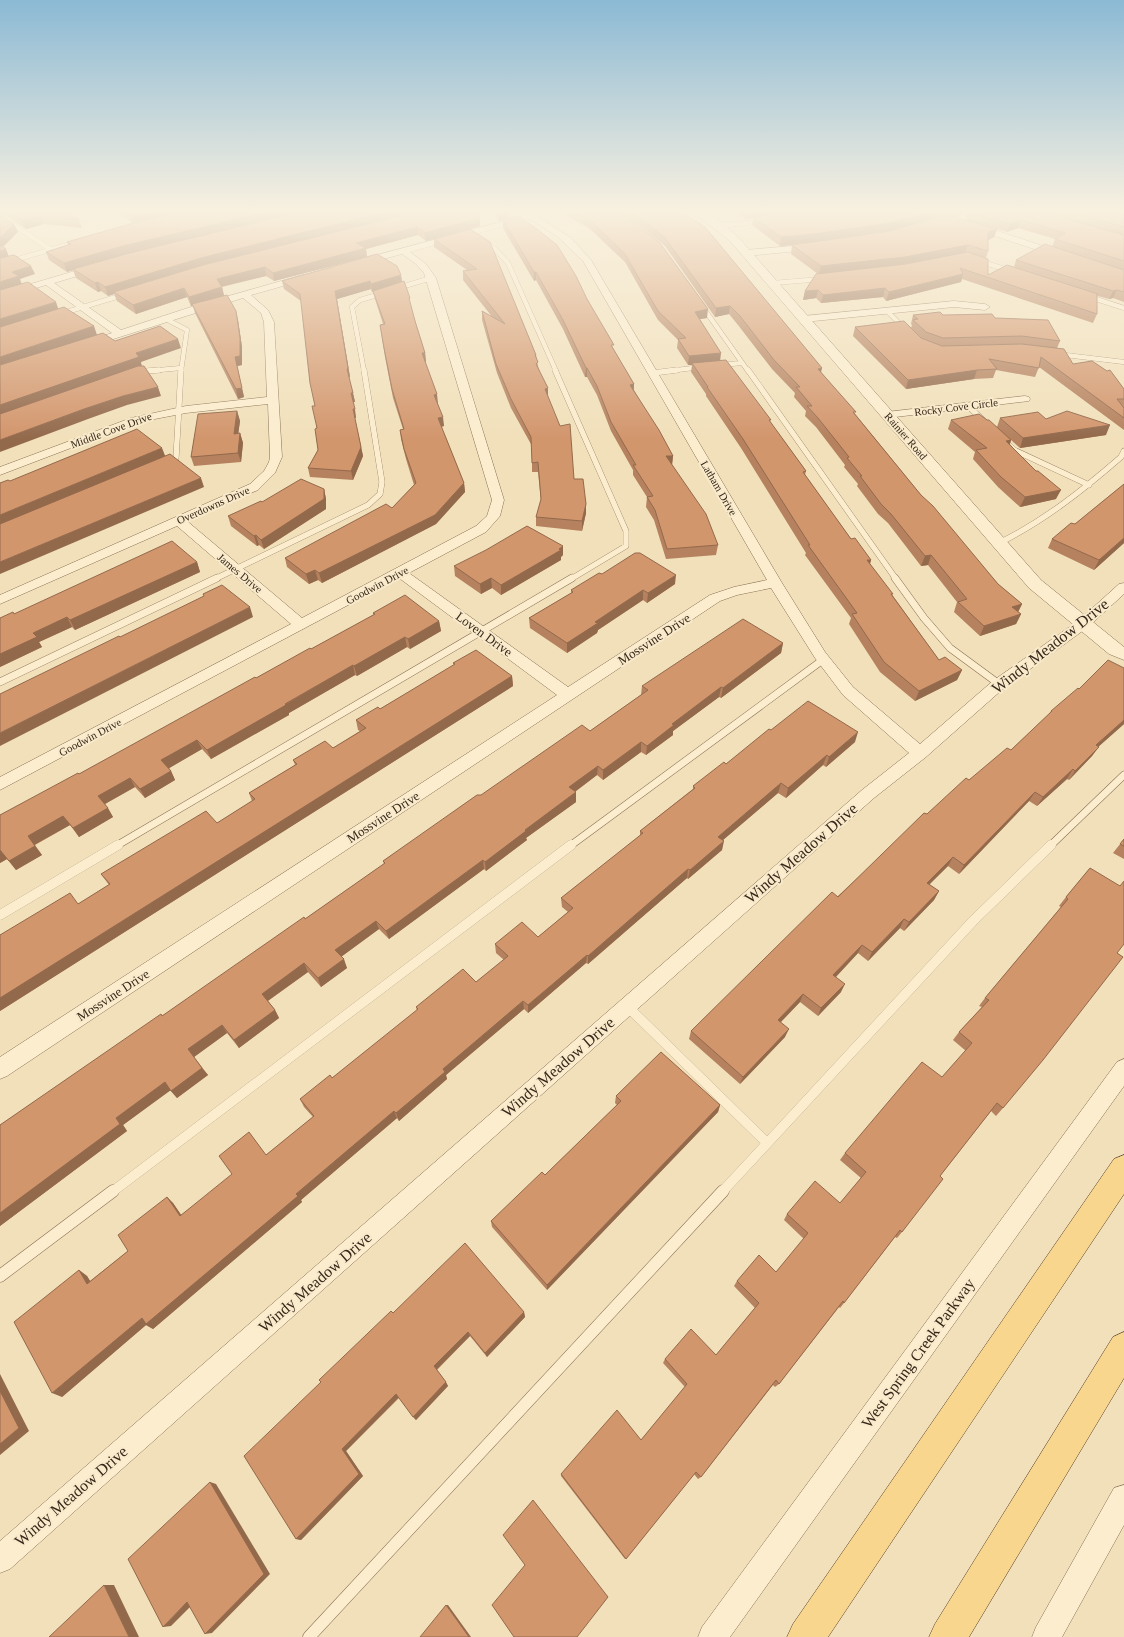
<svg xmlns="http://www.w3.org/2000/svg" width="1124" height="1637" font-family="'Times New Roman',serif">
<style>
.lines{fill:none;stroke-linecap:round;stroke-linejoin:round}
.service-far4-casing{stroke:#896f54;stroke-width:5}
.service-far3-casing{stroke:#896f54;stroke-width:6}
.service-far2-casing{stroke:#896f54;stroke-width:8}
.service-far1-casing{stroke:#896f54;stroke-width:10}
.service-casing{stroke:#896f54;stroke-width:13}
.minor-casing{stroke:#896f54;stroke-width:1}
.tertiary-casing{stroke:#896f54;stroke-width:1}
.primary-casing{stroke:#553d29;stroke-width:1}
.service-far4{stroke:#fbedce;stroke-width:4.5}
.service-far3{stroke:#fbedce;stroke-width:5.5}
.service-far2{stroke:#fbedce;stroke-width:7}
.service-far1{stroke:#fbedce;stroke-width:10}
.service{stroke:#fbedce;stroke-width:12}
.minor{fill:#fbedce;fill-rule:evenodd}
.tertiary{fill:#fbedce;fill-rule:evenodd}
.primary{fill:#f8d68e;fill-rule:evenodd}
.wall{fill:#b5815e;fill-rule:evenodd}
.shaded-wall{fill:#93694c}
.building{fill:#d2966d;stroke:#93694c}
.labels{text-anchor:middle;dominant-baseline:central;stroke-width:4;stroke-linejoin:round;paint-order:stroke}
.far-street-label{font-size:11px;fill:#36271a;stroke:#f8eaca}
.street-label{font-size:13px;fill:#36271a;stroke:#f8eaca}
.near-street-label{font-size:16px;fill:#36271a;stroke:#f8eaca}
</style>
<rect width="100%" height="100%" fill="#f1e0ba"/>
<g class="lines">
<g class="service-far4-casing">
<path id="service-far4" d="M0,216L50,249
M719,226L763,221
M484,242L495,249L508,263L556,371
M979,261L1011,271
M0,264L78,242
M773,283L822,279
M395,289L431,278
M1087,296L1124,308
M702,306L748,371
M887,311L905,329
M60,314L126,294
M164,318L187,330L181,371
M1057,354L1124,362
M719,365L742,363
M148,371L181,368
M364,371L352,307L360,300L384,293
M669,371L701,367"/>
</g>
<g class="service-far3-casing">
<path id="service-far3" d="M555,370L626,531V546L571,579
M748,370L896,579
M136,372L159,370
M653,373L677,370
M967,405L984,421
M1008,444L1014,450L1089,485
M166,462L176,458L181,370
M999,543C1044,521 1083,490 1121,457L1124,451
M215,579L368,505L380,494L382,482L364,370"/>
</g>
<g class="service-far2-casing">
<path id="service-far2" d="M895,578L924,618L950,648L999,684
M0,682L217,578
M116,846L572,578
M570,846L824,659
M1050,846L1124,775"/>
</g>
<g class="service-far1-casing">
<path id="service-far1" d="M0,915L118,845
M627,1006L767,1143
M112,1192L571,845
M722,1192L973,921L1051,845"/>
</g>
<g class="service-casing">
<path id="service" d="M0,1276L113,1191
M309,1637L723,1191"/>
</g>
<g class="minor-casing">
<path id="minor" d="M82,210H96C93,214 85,214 82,210Z
M545,210H557L556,212L538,217L571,238L591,260L782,583L825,652L853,687L920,744L994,680L1078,621L1119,584L1124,583V594L1088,627L1004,688L926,757L874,798L10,1569L0,1573V1541L862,790L909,753L843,695L815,658L771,588L737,595L720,601L7,1076L0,1079V1057L557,695L399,578L0,790V777L291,624L177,526L0,604V595L250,484L264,471L269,462L270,457L268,404L186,413L139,422L0,475V467L131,418L186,406L267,397L264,322L261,313L243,298L88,347L83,344L84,342L112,333L46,285L0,299V293L95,265H101L102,267L101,269L54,283L121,330L197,305L302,275H308L310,277L308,279L251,295L268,310L274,322L282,457L275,473L258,490L187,521L302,618L476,526L487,516L492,500L424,273L416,264L402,254L358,266L354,263L355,261ZM530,219L558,237L583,261L767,580L734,587L710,595L568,687L409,573L486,532L500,516L504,500L436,278L426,264L410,252Z
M971,210H980C972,218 943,231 934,223L938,221L951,220Z
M974,223L1064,253L1065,255L1064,257H1058L971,228L970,226Z
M815,244L819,247L818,249L747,256L743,253L747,250Z
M954,301L985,304L990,307L985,310L954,307L804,322L799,319L804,316Z
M1025,396L1029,397L1030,399L1029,401L887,418L881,415L887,412Z
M1124,1059V1086L730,1637H698L702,1627L1117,1062Z
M1124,1485V1525L1062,1637H1032L1036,1627L1114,1488Z"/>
</g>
<g class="tertiary-casing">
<path id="tertiary" d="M691,210C709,207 725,226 738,237L1041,580L1124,647V660L1109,654L1029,588L730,241Z"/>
</g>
<g class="primary-casing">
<path id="primary" d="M1124,1155V1194L828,1637H787L793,1624L1114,1159Z
M1124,1332V1378L969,1637H929L935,1624L1113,1337Z"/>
</g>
<use href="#service-far4" class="service-far4"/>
<use href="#service-far3" class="service-far3"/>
<use href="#service-far2" class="service-far2"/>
<use href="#service-far1" class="service-far1"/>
<use href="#service" class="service"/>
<use href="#minor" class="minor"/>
<use href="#tertiary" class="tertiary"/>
<use href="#primary" class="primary"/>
</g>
<path class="wall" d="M0,210H63L79,219L82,228L44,224L26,229L2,213Z
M114,210H476L480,218V226L470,229L536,355L538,366L548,396L574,479L586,504V513L582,531L536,526V517L541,501L538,472H532V446L511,408L497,373L482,320V311L493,318L463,280V271L467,270L434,247V239L449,235L426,241L418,235L366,249L367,257L274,281L266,276L222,287L224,295L238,320L242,347V365L237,366L244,397L238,399L195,313L193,306H191L187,297L136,314L117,301L114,294L108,296L101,291L98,292L76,278L73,270L67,272L49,260L46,252L68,245L67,242L133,223Z
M492,210H512H509V218L587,299L613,348L634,384V390L673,456L672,465L718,545L716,555L666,559L654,520L646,507L647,497L633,475V470L611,431L597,395L587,377H585L563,329L536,280L534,281L503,228V220L499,221Z
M558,210H614L707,318L700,319L720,360L770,422L806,471L805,475L851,539L871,560L870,564L939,660L962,670L957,680L915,701L880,672L849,624L851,618L805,555L806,553L741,448L706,396V394L691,372L692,365H688L677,348L678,340L658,320L625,262L590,229Z
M614,210H678L821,372L921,495L998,584L1022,604L1018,612L1021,614L1016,624L980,636L954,612L957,602L928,565L921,566L888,523L878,514L857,486L858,484L844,467L845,465L816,427L805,416L806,411L794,397L795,393L772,369L738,325L729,314L715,317L665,246L638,224Z
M736,210H969L953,217L965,220L967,212L972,210H1124V302L1113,298L1109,299L1098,296L1097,297V314L1093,323L962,279L961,282L886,301L883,297L821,303L816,298L803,300L805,291L818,274L791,254L792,245L805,244L780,246L752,225L753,218L745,219ZM1018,228L1055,239L1052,247L1016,260L1014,267L988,275L986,258L988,251V240L994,237L997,229L1007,232Z
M401,275L402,282L411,307L425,353L426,362H425L438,404L444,426L441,427L464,483L465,492L436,524L322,583L318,580L309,584L287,567L285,558L392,508L414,485L406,459L401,439L400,430L403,429L393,398L385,357L380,325L383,324L375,299L373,292H372L371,289L337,299L350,377H349L355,402H353L356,418H355L363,456L353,480L310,477L308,468L318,450L315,406L301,301L284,289L282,281Z
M913,315H943L995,318L1060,341L1057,348L1073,364L1124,389V430L1039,367L1035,377L996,370L993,378L974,379L906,389L853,336L855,327L911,328L912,325L911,324Z
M237,411L240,421L238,434L240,433L243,443L241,462L194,466L191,457Z
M1000,418L1046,419L1106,435L1020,448L1011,440L1010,444L1056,499L1020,507L998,487L973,459L975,452L948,429L951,420H987L997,427Z
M1124,484V543L1094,570L1048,548L1052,539L1075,524Z
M324,489L326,499V509L264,549L259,545L257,546L231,526L228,516Z
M563,555L561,557V560L501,595L492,588L481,594L455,576L454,566Z
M197,562L200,572L75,630L72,627L39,642L42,647L0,667V618Z
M602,574L675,584L647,603L643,600L598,630L597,633L567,653L530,628L529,618L571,593V590Z
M373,613L439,621L441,631L410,649L407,647L357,676L355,675L289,713V715L211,759L202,749L169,768L171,771L175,780L145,798L135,787L105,804L113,817L79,837L70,825L35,845L42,855L16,870L7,859L0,863V815L79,774L256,678L311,649L374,615Z
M783,643L781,653L721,698L719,697L673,731V735L646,755L641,752L603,780L597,775L575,792H576V802L526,838L527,840L486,871L484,869L389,939L379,929L341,957L347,968L321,987L308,972L268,1001L275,1010L279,1018L239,1048L227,1033L194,1057L208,1075L177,1098L170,1090L123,1125L127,1131L0,1226V1125L162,1016L305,919L384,864L383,861L481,795L590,731L641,695L642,686Z
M453,663L512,676L513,686L0,1011V935L78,904L109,885L101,874L217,823L252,801L249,793L295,765L293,760L333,748L360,731L358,730L356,720L380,709L454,665Z
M1051,711L1124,724L1098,747L1092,756L1069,780L1067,779L1037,806L1029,801L959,874L948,866L929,884L939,891L934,900L904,931L900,928L868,961L858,953L836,977L841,992L818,1016L800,1002L780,1023L785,1037L740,1084L689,1039L691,1031L927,814L969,780L1011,750L1049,714Z
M771,730L855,742L826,767L823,765L786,798L778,793L723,840L722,850L688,879L687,878L588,964L586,963L528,1013L524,1009L446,1075L447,1079L399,1121L397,1118L301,1200L302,1202L153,1329L146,1325L62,1397L79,1270L87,1276L90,1281L128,1251L167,1197L173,1203L181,1215L266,1155L313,1117L304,1107L300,1099L332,1078L417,1011L416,1007L476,982L504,960L496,953L495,944L538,937L568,912L562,907L561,898L640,836V831L693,789V786L726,764Z
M1124,839V859L1113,853Z
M1090,868L1003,1108L996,1116L991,1111L940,1176L902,1232L897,1238L895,1237L844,1303L840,1308L839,1307L779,1384L775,1387L773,1385L701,1477L698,1479L694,1474L626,1559H625L561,1476V1474L641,1440L685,1387L663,1363L665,1359L716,1355L755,1308L734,1286L737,1281L776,1272L804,1239L784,1220L787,1214L840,1203L861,1178L840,1160L845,1153L942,1077L966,1051L953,1040L959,1032L982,1007L979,1006L985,998L1061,907L1059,906L1066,897Z
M616,1096L720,1105L718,1112L547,1290L492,1227L491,1221L545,1175L617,1105L615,1103Z
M524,1312L525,1317L487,1357L470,1336L437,1370L448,1386L416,1420L399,1398L346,1451L363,1476L301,1540L296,1539L393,1313Z"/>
<path class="shaded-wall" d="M159,210H196L134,224L131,216Z
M276,210H311L126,255L67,272L64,263L123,246Z
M394,210H427L114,292V294L108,296L105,287L201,258Z
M500,210H512H509V218L499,221V213Z
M756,210H817L745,219L746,211Z
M953,210H969L951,219Z
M935,211L933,220L888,232L806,244L780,246L781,237Z
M40,216L44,224L26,229L23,220Z
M480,218V226L426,241L425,233Z
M1021,220L1018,228L1007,232L1010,224Z
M14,224L18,232L0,250V238Z
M417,227L418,235L366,249L367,257L274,281L273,273L356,243Z
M997,229L994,237L986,241L988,232Z
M968,245L965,253L902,265L819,274L821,266Z
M6,249L9,257L0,260V251Z
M31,266L35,274L20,279L22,285L0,292V282L12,272Z
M265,267L266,276L219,287L217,279Z
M534,272H536V280L534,281Z
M963,274L961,282L886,301L889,292Z
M401,275L402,283L372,292L371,284Z
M370,281L371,289L337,299L350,377H348L335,291Z
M98,282L101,291L98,292L95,283Z
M222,287L224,296L191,306L189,297Z
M184,288L187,297L136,314L133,305Z
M885,288L883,297L821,303L823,295Z
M818,290L816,298L803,300L805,291Z
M1117,290L1113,298L1109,299L1113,291Z
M56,302L59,311L0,329V319Z
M730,306L729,314L715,317L716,308Z
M708,309L707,318L694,320L695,312Z
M236,311L238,320L242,347V365L237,366L244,397L238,399L236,389L235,357Z
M94,326L97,335L0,367V357Z
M178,339L181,348L141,362L142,367L0,416V405L136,353Z
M422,353H425L426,362L423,363Z
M721,353L720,362L692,363V365H688L689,356Z
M586,368H587V377H585Z
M822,368L820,377L818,369Z
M977,370L974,379L906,389L908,380Z
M634,384L633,394L630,385Z
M158,387L161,396L127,405L88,419L0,452V440L84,409L123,396Z
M548,388V398L545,389Z
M351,393H353L355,402H352Z
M437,394L438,404L434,395Z
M353,409H355L356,418H354Z
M237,411L240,421L237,443L234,434Z
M443,417L444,426L439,427L438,418Z
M1110,425L1106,435L1020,448L1023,438Z
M240,433L243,443L241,462L238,453Z
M1011,440L1008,450L1006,441Z
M361,447L363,456L353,480L351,471Z
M162,448L166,458L0,526V515Z
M666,456H673L672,465Z
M201,478L204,487L0,574V562Z
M464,483L465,492L436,524L322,583L319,573Z
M324,489L326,499V509L264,549L261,540Z
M1061,490L1056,499L1020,507L1025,497Z
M586,504V513L582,531V521Z
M256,535L259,545L257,546L254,536Z
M1124,538V543L1094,570L1099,560Z
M563,546V555L561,557V560L501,595V585Z
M931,555L928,565L921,566L925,556Z
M867,560H871L868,570Z
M197,562L200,572L75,630L70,620Z
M315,570L318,580L309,584L306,574Z
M676,575L675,584L647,603L648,593Z
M491,578L492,588L481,594L480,584Z
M643,590V600L598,630L597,633L567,653V643L595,622Z
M1022,604L1017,614L1012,607Z
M250,607L253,617L0,746V733Z
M1021,614L1016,624L980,636L984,626Z
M67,617L72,627L39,642L42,647L0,667V654L33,633Z
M439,621L441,631L410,649L408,639Z
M405,637L407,647L357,676L354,666Z
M783,643L781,653L721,698L723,688Z
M353,665L355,675L289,713V715L211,759L207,750Z
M962,670L957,680L915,701L919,691Z
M512,676L513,686L0,1011V998Z
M721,687L719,697L673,731V735L646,755L647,746L672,724Z
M1124,720V724L1089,755L1096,745Z
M858,732L855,742L826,767L829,757Z
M197,740L202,749L166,770L161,760Z
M641,742V752L603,780V770Z
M1099,747L1092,756L1069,780L1075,771Z
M827,755L823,765L786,798L788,788Z
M598,766L597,775L569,796V787Z
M1073,769L1067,779L1037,806L1043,797Z
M171,771L175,780L145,798L140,789Z
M130,778L135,787L103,805L98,796Z
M781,783L778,793L716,846L718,837Z
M576,792V802L526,838L527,840L486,871L485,862L525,830Z
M1035,792L1029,801L959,874L964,865Z
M108,808L113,817L79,837L73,828Z
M63,816L70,825L34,845L28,836Z
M724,841L722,850L688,879L690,870Z
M35,846L42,855L16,870L9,861Z
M0,850L7,859L0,863Z
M953,857L948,866L922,892L927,883Z
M483,860L484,869L389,939L386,931Z
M688,869L687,878L588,964V956Z
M939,891L934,900L904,931L909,922Z
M904,919L900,928L868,961L872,952Z
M376,921L379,929L338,959L335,950Z
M862,945L858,953L830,983L833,975Z
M587,955L586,963L528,1013V1005Z
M344,959L347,968L321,987L318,978Z
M304,963L308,972L266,1002L262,994Z
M845,984L841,992L818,1016L821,1008Z
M803,994L800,1002L775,1028L778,1020Z
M523,1001L524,1009L446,1075L447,1079L399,1121L396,1113L443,1069Z
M275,1010L279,1018L239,1048L234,1040Z
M222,1025L227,1033L194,1057L188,1049Z
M789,1029L785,1037L740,1084L743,1077Z
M202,1068L208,1075L177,1098L171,1091Z
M165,1082L171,1090L123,1125L127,1131L0,1226V1213L116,1118Z
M720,1105L718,1112L547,1290V1285Z
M394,1111L397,1118L301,1200L302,1202L153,1329L146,1325L62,1397L52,1393L142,1318L296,1194Z
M167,1197L173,1203L186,1222L180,1216Z
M79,1270L87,1276L95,1289L87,1284Z
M524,1312L525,1317L487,1357L485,1353Z
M468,1332L470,1336L436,1370L434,1366Z
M0,1374L29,1431L0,1455Z
M446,1382L448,1386L416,1420L413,1417Z
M396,1394L399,1397L346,1451L363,1476L301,1540L296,1539L342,1449Z
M210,1482L216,1484L270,1574L212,1633L205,1634Z
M104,1585H114L139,1637H129Z
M187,1602H195L171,1626L163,1627Z
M446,1605H448L471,1637H469Z"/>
<path class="building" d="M6,210H63L79,219L40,216L23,220Z
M122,210H159L131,216Z
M192,210H276L123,246L64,263L46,252L71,244L67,242L137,222Z
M308,210H394L201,258L105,287L98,282L95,283L73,269L130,253Z
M424,210H476L480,218L425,233L417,227L356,243L366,248L273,273L265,267L217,279L222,287L189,297L184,288L133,305L114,292L203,265Z
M497,210H509L499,213Z
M571,210H614L634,222L660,243L708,309L695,312L721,353L689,356L678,339L686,338L658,311L625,254L591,221Z
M628,210H678L705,227L822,368L818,369L856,412H853L921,495L933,506L998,584L1022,604L1012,607L1021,614L984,626L958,602L967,599L931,555L925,556L891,514L881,504L860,476H862L847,458L849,457L818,418L807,406H812L796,387H800L774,360L740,316L730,306L716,308L665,238L638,216Z
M744,210H756L746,211Z
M815,210H955H953L935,211L890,223L807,235L781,237L753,217Z
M972,210H1037L1124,235V261L1055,239L1065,233L1021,220L1010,224L967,212Z
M1063,210H1124V227Z
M0,215L14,224L0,238Z
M517,216L533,226L557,245L576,276L587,299L614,345H611L634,384L630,385L659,430L673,456H666L706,514L718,545L667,549L655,510L647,497L653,496L633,465H636L611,422L597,386L587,368H586L563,320L536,272H534L503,220Z
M955,217L997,229L988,232V251L968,245L905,257L821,266L792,245L890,231L935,218Z
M470,229L490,242L536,355H535L538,362L536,364L548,388L545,389L560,426L570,424L574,479H583L586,504L582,521L536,517L541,499L538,462L532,463L531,437L511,399L496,364L482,311L505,324L463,271L477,269L434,239Z
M1045,244L1124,270V292L1117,290L1113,291L1016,260Z
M0,245L6,249L0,251Z
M968,252L988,259V275L1007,265L1098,294H1097V314L960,268L963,274L889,292L885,288L823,295L818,290L805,291L816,274L906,264Z
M377,254L397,266L401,275L371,284L370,281L335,291L348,368L347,369L353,393H351L355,409H353L361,447L351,471L308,468L318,450L315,429L317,428L312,406H315L310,383L300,294L282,281Z
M14,255L31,266L12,272L19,276L0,282V258Z
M404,281L410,298H409L415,321L425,353H422L437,394L434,395L443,417L438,418L464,483L435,515L319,573L315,570L306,574L285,558L386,504L392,508L416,483L404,449L400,430L404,429L392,389L384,348L380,325L385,324L373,291Z
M28,282L56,302L0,319V290Z
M227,295L236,311L240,338V356L235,357L242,388L236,389L192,304Z
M64,307L94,326L0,357V327Z
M940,312L943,315L992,314L995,318L1048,320L1060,341L1022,336L943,338L926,332L913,320L918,319L913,315Z
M904,321L921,338L942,346L1022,344L1064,349L1073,364L1092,361L1107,371L1110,370L1124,389V399H1117L1124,408V418L1041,357L1039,368L989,359L997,369L977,370L908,380L855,327Z
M160,326L178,339L136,353L139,357L0,405V365L103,333L115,341Z
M726,360L771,420H769L806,471L803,472L851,539L855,538L871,560H867L893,594H891L939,660L945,657L962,670L919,691L884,662L852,614L857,613L808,545H810L743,439L707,387H708L692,363Z
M138,366H144L158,387L123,396L84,409L0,440V414Z
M237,411L234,434L240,433L238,453L191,457L198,414Z
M1067,411L1110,425L1023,438L1000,418L1038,412L1046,419Z
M979,414L987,420H989L1011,440L1006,441L1036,471H1038L1061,490L1025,497L1001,477L976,450L987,448L951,420Z
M137,429L162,448L0,515V483L8,480L10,481Z
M170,454L201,478L0,562V524Z
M301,479L324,489V499L261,540L256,535L254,536L228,516L261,501L262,502Z
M1124,484V538L1099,560L1052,539L1071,523L1075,524Z
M527,526L563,546L559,549L561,550L501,585L491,578L480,584L454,566L486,550Z
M172,541L197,562L70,620L67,617L33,633L37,637L0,654V618L13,612L14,614Z
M635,553H640L676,575L648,593L643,590L595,622L598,623L567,643L529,618L573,592L571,590L599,573L602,574Z
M222,585L250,607L0,733V694L119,636L120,637L204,596L203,594Z
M405,595L439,621L408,639L405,637L354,666L353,665L285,704L286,705L207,750L197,740L161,760L171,771L140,789L130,778L98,796L108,808L73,828L63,816L28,836L35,846L9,861L0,850V815L78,773L79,774L255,677L256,678L310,648L311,649L375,614L373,613Z
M743,619L783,643L723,688L721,687L672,724L674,725L647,746L641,742L603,770L598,766L569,787L576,792L525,830L526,831L485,862L483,860L386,931L376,921L335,950L344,959L318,978L304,963L262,994L275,1010L234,1040L222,1025L188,1049L202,1068L171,1091L165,1082L116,1118L120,1124L0,1213V1125L161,1014L162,1016L304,917L305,919L385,863L383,861L477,795H481L582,725L590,731L648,690L642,686Z
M476,650L512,676L0,998V935L70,893L78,904L110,884L101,874L206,811L217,823L255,799L249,793L297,764L293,760L325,741L333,748L366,728L356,720L378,707L380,709L455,664L453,663Z
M1108,660L1124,668V720L1096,745L1099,747L1075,771L1073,769L1043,797L1035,792L964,865L953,857L927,883L939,891L909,922L904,919L872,952L862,945L833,975L845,984L821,1008L803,994L778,1020L789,1029L743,1077L691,1031L832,892L838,897L924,813L927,814L966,778L969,780L1007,748L1011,750L1052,711H1051L1078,688L1079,689Z
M808,701L858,732L829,757L827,755L788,788L781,783L718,837L724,841L690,870L688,869L588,956L587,955L528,1005L523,1001L443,1069L445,1072L396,1113L394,1111L296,1194L298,1196L146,1324L142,1318L52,1393L14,1322L79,1270L87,1284L128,1251L118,1235L167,1197L180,1216L232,1174L219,1156L249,1132L266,1155L314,1116L300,1099L330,1075L332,1078L418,1009L416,1007L463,969L476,982L508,956L495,944L522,922L538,937L573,908L561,898L643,833L640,831L695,788L693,786L724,762L726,764L769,729L771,730Z
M1124,839V846L1120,844Z
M1090,868L1120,886L1124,881V944L1117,953L1123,957L1043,1060L1003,1108L997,1103L940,1176L943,1179L902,1232L900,1230L844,1303L843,1301L779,1384L776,1380L701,1477L696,1472L626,1559L561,1474L617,1410L641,1440L687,1384L665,1359L691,1329L716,1355L759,1303L737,1281L759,1255L776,1272L808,1233L787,1214L815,1181L840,1203L866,1172L845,1153L922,1062L942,1077L972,1043L959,1032L989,1000L985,998L1068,899L1066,897Z
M661,1052L720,1105L547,1285L491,1221L542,1172L545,1175L621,1101L616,1096Z
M465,1243L524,1312L485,1353L468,1332L434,1366L446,1382L413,1417L396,1394L342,1449L359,1474L296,1539L244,1456L321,1382L319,1380L391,1311L393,1313Z
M0,1391L19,1428L0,1444Z
M210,1482L264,1574L205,1634L187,1602L163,1627L128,1559Z
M533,1500L608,1597L577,1637H514L492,1605L525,1565L503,1535Z
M104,1585L129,1637H49Z
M446,1605L469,1637H420Z"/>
<linearGradient id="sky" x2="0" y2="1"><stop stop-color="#8bb9d4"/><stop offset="0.48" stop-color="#f9f1e0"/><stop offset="1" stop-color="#f9f1e0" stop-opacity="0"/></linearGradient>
<rect width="1124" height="439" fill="url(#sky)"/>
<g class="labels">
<g class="far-street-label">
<text transform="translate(956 407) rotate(-7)">Rocky Cove Circle</text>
<text transform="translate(111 430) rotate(-20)">Middle Cove Drive</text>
<text transform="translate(906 436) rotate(49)">Rainier Road</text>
<text transform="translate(719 488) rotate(60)">Latham Drive</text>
<text transform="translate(213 505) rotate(-24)">Overdowns Drive</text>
<text transform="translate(240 573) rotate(40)">James Drive</text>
<text transform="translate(377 585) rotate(-28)">Goodwin Drive</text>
<text transform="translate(90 737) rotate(-28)">Goodwin Drive</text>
</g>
<g class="street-label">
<text transform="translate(484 634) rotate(36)">Loven Drive</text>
<text transform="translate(654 639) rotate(-33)">Mossvine Drive</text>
<text transform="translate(383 817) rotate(-33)">Mossvine Drive</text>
<text transform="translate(113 995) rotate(-33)">Mossvine Drive</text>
</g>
<g class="near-street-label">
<text transform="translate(1050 646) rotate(-38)">Windy Meadow Drive</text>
<text transform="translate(801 853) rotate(-41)">Windy Meadow Drive</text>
<text transform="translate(558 1067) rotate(-41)">Windy Meadow Drive</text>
<text transform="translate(315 1282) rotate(-41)">Windy Meadow Drive</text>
<text transform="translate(918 1353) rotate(-54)">West Spring Creek Parkway</text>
<text transform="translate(71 1496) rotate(-41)">Windy Meadow Drive</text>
</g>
</g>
</svg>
